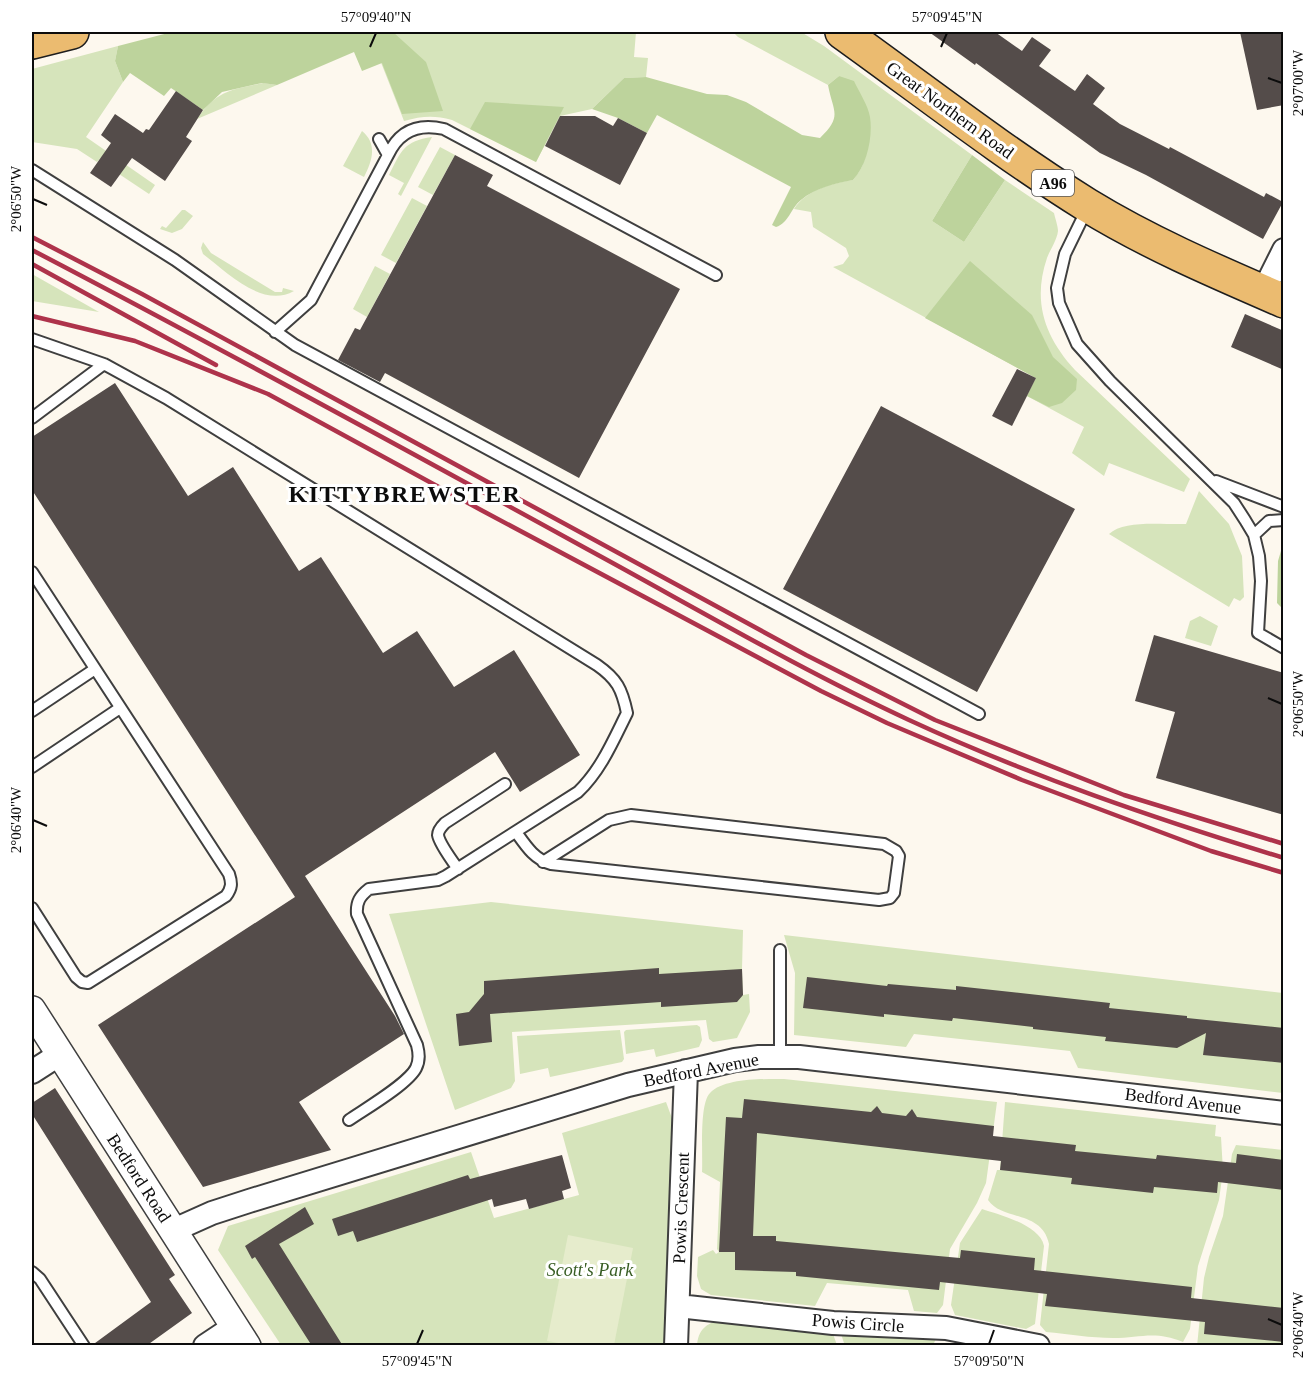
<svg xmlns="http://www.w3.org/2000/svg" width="1315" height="1377" font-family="Georgia,serif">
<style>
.green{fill:#d6e4bb}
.forest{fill:#bdd39c}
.pitch{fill:#e6eccc}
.building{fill:#544c4a}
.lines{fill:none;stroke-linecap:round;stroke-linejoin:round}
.service-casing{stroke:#3f3f3f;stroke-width:14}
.minor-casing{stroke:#3f3f3f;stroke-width:26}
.tertiary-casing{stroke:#3f3f3f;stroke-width:30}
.primary-casing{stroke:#1d1d1d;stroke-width:36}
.service{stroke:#fff;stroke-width:10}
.minor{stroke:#fff;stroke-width:22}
.tertiary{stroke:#fff;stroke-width:27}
.primary{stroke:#ebbb70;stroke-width:33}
.rail{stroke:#ae334b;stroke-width:4.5}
.ticks{fill:none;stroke:#0c0c0c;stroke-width:2}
.labels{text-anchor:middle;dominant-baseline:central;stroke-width:6;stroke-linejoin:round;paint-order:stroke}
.shield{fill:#fff;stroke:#555;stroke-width:1.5}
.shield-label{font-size:16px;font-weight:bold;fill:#0c0c0c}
.street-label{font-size:18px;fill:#0c0c0c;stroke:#fff}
.park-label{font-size:18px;font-style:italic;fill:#385d24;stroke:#fff}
.district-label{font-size:24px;font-weight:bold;letter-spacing:1.5px;fill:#0c0c0c;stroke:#fff}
.neatline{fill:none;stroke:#0c0c0c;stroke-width:2}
.ticks-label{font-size:15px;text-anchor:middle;fill:#0c0c0c}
</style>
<rect width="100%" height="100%" fill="#fdf8ee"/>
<path class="green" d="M369,32H636L634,57L648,58L646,77L624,78L592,109L560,116L536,162L452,120C434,115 422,116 404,121Z
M733,32H801L824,46L972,155L932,221L964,242L1005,180L1054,213C1055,218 1058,226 1058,231C1057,240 1050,250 1047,258C1032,302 1045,337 1075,370L1190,479L1184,492L1109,463L1104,476L1072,453L1084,427L1027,396L1036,378L833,267L843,264L849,256L846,248L813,227L811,212L794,209C806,190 832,183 853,180C869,162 869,139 869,116L839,76L828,85L738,37Z
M118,46L115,61L123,82L86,137L155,185L149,194L119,174L121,172L101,158L97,162L77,149L32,142V69Z
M263,83L277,85L197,119C217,90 231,90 263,83Z
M362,131C378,144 372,161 364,177L343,166Z
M432,137L401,196L398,194L404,183L389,175C401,151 404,141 432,137Z
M440,147L455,155L433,195L418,187Z
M412,198L427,206L396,263L381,255Z
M182,210H185L193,216L182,229L172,233L160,229L162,226L166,228Z
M203,242L211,253L275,292H282L283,288L294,291C262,309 227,272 203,254L201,248Z
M375,266L390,274L367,317L353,309Z
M32,274L99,312L32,301Z
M1199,491L1229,524L1242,556L1244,597L1240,601L1234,598L1229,607L1109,534C1124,519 1165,525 1186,524Z
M1200,616L1218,626L1211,646L1185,638L1190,621Z
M491,902L743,930L742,969L743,995L749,994L750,1012L737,1038L713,1042L709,1039L706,1020L512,1032L515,1081L511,1088L455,1110L389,914Z
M784,935L1283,993V1093L1078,1068L1070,1051L914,1034L906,1047L794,1035L795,973Z
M697,1025L700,1027L702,1040L699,1047L656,1057L654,1049L626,1054L624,1032L626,1030Z
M620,1030L624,1059L622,1062L550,1077L548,1068L520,1074L517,1036Z
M784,1079L997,1102L986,1183L977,1203L950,1249L943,1305L937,1313L914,1311L908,1290L827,1283L815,1306L711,1295L701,1289L697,1276L698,1257L713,1250L716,1254L719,1252L717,1249L720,1182L702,1172C703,1154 699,1104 710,1093C724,1078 764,1079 784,1079Z
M666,1102L673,1121L665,1345H281L218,1250L228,1226L471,1152L494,1218L579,1195L562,1133Z
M1005,1102L1216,1125L1215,1136L1221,1137L1223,1171L1219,1200L1198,1266L1190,1329L1183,1342C1155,1330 1140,1338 1113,1338C1091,1338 1068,1334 1046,1332L1040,1325L1049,1244C1042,1210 1002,1221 988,1200L997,1170H1000Z
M1236,1145L1283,1150V1345L1197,1346L1204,1278L1209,1257L1223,1216L1232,1154Z
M982,1209C1000,1215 1040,1225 1044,1246L1035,1324L1026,1329L955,1315L951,1305L960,1243Z
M721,1320L833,1334L837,1345L697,1346C698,1330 706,1323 721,1320Z
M841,1334L937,1337L933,1345L845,1346Z"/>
<path class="forest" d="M172,32H393L426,62L443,111L402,114L382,63L362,71L354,52L277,85L262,83L222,92L203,110L171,88L164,96L130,73L123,82L115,61L118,46Z
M839,76L854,81C859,92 868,105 870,117C873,137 867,165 853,180C836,183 815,188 801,200C790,209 789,223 776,227L772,225L791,187L657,115L647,133L618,118L592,109L624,78L646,77L707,94L727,95L746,102L802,135L820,138C843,116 833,112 828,85Z
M485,102L564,107L536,162L470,129Z
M972,155L1005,180L964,242L932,221Z
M970,261L1032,315L1053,357L1077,379L1076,390L1062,403L1049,407L1027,396L1036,378L925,318Z
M1283,544V609L1277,603L1278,561Z"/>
<path class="pitch" d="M568,1235L633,1248L614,1345H570L547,1341Z"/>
<path class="building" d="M929,32H995L1022,51L1032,37L1051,50L1039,66L1075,91L1087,74L1105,88L1093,104L1120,124L1169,149L1170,147L1264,197L1266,193L1283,202L1263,239L1146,175L1100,153L976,63L975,65Z
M1240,32H1281L1284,44V105L1257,110Z
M176,91L203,110L186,137L192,141L165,181L132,158L111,187L90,173L111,143L101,135L115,114L143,133L146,129L149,130Z
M560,116H595L613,126L618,118L647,133L620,185L545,146Z
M455,155L493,175L487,186L680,289L579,478L385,373L380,382L338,360L355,328L360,330Z
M1245,314L1284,331V370L1231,347Z
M1017,369L1036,378L1012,426L992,416Z
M115,383L188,496L233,467L299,571L321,557L383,653L417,631L454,687L514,650L580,755L520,792L495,752L305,876L395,1016L404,1034L299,1102L331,1150L203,1187L98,1025L295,897L32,490V437Z
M881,406L1075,509L977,692L783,589Z
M1154,635L1284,673V815L1156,778L1175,712L1135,701Z
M659,968V974L742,969L743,995L737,1002L661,1007V1002L490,1014L492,1042L459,1046L456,1014L469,1012L484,994V981Z
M807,977L887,986L888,984L956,990V986L1110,1003L1109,1008L1187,1016V1018L1284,1028V1063L1203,1055L1206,1033L1177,1048L1105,1041L1106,1037L1033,1029V1027L953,1018L952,1021L884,1014V1017L803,1008Z
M55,1088L175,1275L169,1279L192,1313L146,1346H91L151,1302L32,1114V1103Z
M744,1099L871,1112L877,1106L882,1113L906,1116L912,1109L917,1117L994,1126L993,1136L1076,1145L1075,1151L1156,1159L1157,1155L1236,1163L1237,1154L1284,1160V1190L1218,1182L1217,1193L1154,1187L1153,1193L1071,1184L1072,1178L1000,1170L1001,1161L757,1133L753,1236H776V1241L960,1258L961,1250L1035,1258L1034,1270L1192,1287L1191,1298L1284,1308V1342L1204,1334L1205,1322L1045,1306L1047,1294L940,1282L939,1290L796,1276V1272L735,1270V1252H719L724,1154L726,1117L742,1118Z
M562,1155L571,1188L562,1191L564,1199L529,1209L526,1199L494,1207L492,1199L357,1242L353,1231L338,1236L332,1219L468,1175L470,1179Z
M305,1207L314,1224L279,1244L343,1346H312L255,1257L252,1259L245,1246Z"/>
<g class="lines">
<g class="service-casing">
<path id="service" d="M388,155C399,131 418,123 444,129L716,275
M32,170L175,260L295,345L979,714
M1087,209L1065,254L1057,288L1059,303L1077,344L1110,381L1234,503L1245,520L1254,535L1259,556L1261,581L1258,633L1284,648
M275,332L311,300L388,155L379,139
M32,339L104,364L166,398L597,665C617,679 622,689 627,713C613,741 601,770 578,792L446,876L438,880L369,889C360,896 356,902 357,914L417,1045C419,1053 420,1060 416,1068C408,1084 365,1109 349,1120
M32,418L104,364
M1216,481L1284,507
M1254,535L1269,521L1284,520
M32,572L229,874C232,883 232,888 226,896L88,983L82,982L76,977L32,908
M32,711L95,669
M32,767L120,708
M516,832C526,846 534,859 551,864L879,900L890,898L894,893L899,856L896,851L884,844L631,815L609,820L543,862
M458,869C453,862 439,843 438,835C438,830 442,826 445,823L505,784
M780,1056V950
M32,1272L40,1279L84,1346"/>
</g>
<g class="minor-casing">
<path id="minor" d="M1263,292L1284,250
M32,1072L60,1054
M174,1230L212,1213L249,1201L628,1085L735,1060L759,1057H799L1284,1113
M678,1306L833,1323L946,1328L1038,1346
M205,1346L235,1326
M676,1346L686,1071"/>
</g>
<g class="tertiary-casing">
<path id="tertiary" d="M32,1010L247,1346"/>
</g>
<g class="primary-casing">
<path id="primary" d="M842,32C923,90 1002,152 1087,205C1149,243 1217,272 1284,301
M32,42L72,32"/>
</g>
<use href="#service" class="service"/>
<use href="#minor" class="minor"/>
<use href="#tertiary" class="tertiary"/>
<use href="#primary" class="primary"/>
<path class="rail" d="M32,237L142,294L806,655L935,720L1124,795L1284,844
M32,250C218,347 403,448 587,549C694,607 799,669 909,720C1030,776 1156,819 1284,858
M32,264L216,365
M32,316L135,341L268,394L481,510L821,691L887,723L1022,780L1211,851L1284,873"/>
</g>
<path class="ticks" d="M370,47L376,33M941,47L947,33M1268,78L1282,83M33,199L47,205M1268,698L1282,704M33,820L47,826M1268,1319L1282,1325M417,1344L423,1330M989,1344L994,1330"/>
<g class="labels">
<rect class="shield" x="1032" y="170" width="42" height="26" rx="4.5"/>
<g class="shield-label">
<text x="1053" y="183">A96</text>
</g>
<g class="street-label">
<text transform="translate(950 110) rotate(36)">Great Northern Road</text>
<text transform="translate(701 1070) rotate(-11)">Bedford Avenue</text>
<text transform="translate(1183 1101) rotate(7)">Bedford Avenue</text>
<text transform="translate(139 1178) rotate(57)">Bedford Road</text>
<text transform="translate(681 1208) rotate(-88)">Powis Crescent</text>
<text transform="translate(858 1323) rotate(4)">Powis Circle</text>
</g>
<g class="park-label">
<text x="590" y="1270">Scott's Park</text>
</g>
<g class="district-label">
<text x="405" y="494">KITTYBREWSTER</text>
</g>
</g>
<rect width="1315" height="1377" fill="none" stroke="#ffffff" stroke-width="66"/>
<rect x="33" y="33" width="1249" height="1311" class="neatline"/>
<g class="ticks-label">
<text x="376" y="22">57°09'40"N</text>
<text x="947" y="22">57°09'45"N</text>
<text transform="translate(1298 83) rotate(-90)" y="5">2°07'00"W</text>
<text transform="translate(16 199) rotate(-90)" y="5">2°06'50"W</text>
<text transform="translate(1298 704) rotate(-90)" y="5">2°06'50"W</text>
<text transform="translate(16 820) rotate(-90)" y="5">2°06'40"W</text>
<text transform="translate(1298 1325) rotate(-90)" y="5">2°06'40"W</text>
<text x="417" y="1366">57°09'45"N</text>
<text x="989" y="1366">57°09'50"N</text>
</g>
</svg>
